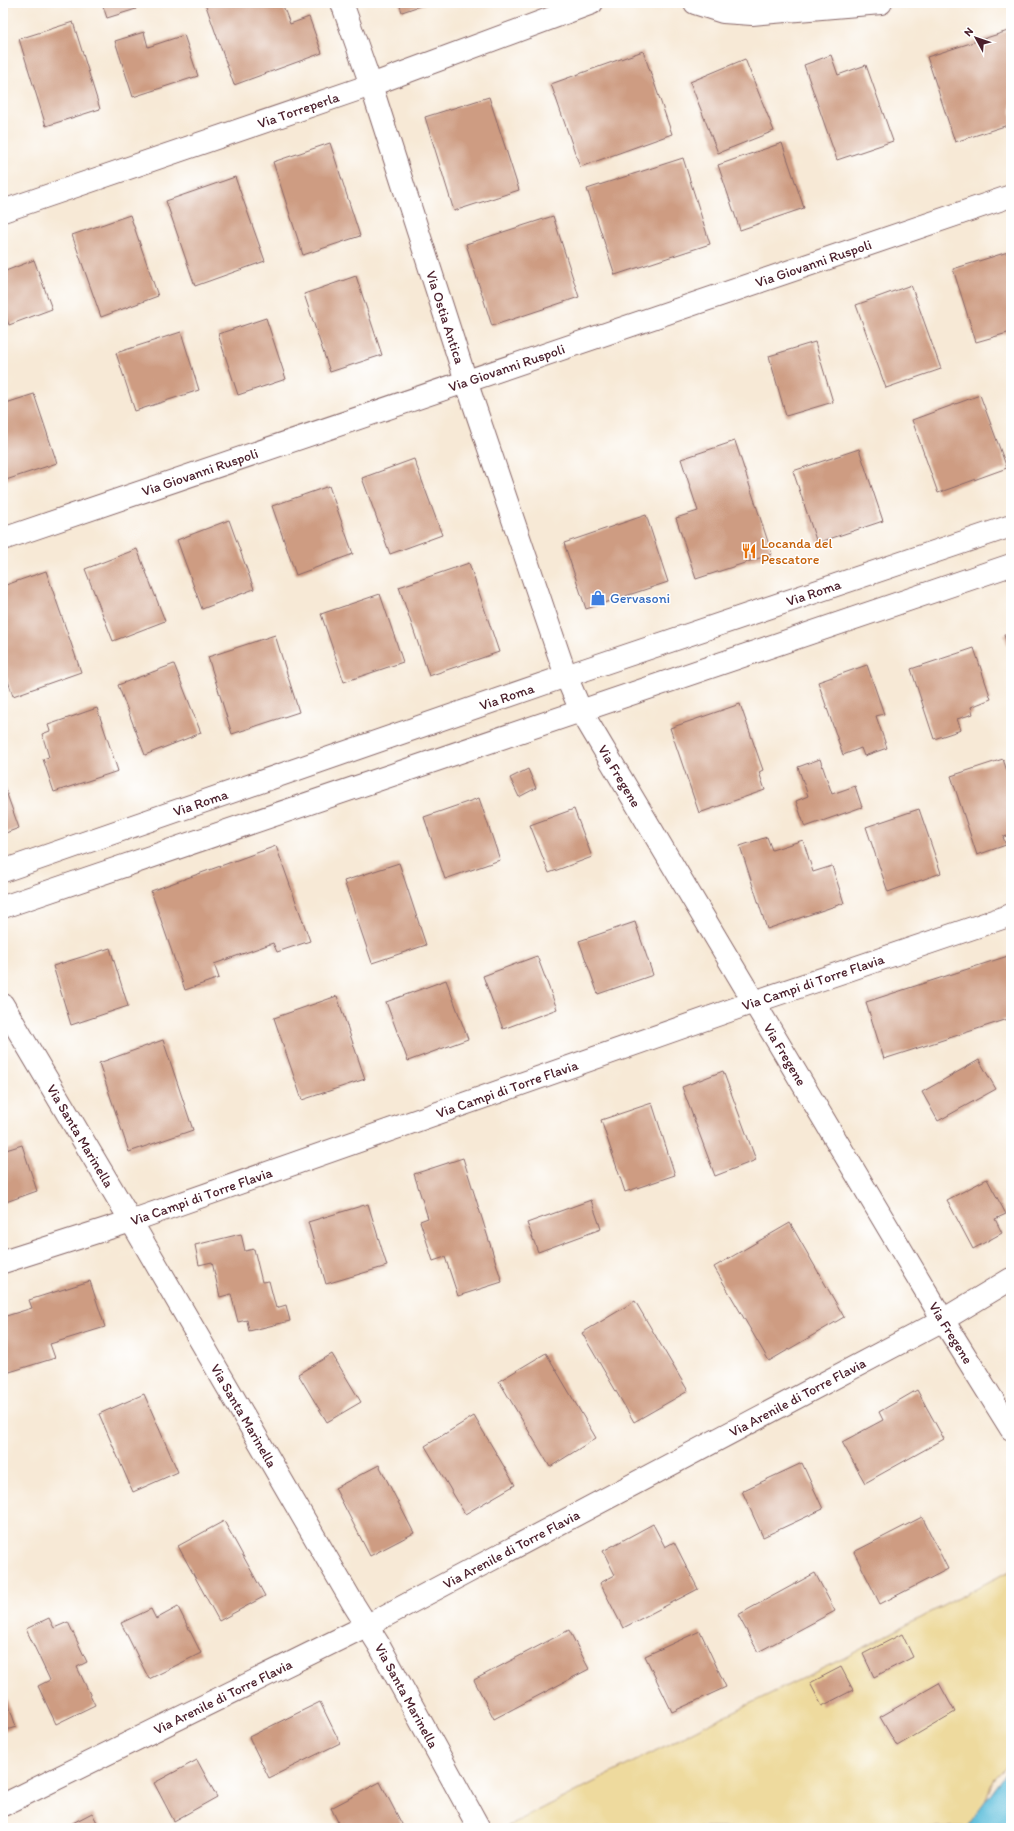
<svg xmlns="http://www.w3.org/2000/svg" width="1014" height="1831" font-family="Itim,sans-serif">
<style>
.sand{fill:#eeda9e;stroke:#9c7c64}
.water{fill:#5bbdda;stroke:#526e82}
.building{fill:#ce9c82}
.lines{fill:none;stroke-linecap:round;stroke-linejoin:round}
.minor-casing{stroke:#876667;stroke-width:24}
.tertiary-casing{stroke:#876667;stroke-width:24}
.minor{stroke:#fff;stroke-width:22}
.tertiary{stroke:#fff;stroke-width:22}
.labels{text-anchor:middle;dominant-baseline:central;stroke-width:3;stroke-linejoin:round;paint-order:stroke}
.street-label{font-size:14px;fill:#4a1f2b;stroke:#fff}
.food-label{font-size:14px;fill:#c56008;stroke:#fff;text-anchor:start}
.shop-label{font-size:14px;fill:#366cbe;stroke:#fff;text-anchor:start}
</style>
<rect width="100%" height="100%" fill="#fff"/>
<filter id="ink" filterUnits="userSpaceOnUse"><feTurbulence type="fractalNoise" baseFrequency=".025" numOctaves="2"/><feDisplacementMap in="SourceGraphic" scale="8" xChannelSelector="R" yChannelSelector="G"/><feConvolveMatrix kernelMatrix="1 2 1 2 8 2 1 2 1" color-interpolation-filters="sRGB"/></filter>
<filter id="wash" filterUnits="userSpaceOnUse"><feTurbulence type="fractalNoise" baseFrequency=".012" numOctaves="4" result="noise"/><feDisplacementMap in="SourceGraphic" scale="16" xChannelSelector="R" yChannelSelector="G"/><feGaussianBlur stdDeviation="0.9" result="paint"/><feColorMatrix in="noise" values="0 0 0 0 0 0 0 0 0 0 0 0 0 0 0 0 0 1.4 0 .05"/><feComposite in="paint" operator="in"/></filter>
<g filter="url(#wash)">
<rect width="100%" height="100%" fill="#f7e9d6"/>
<path class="sand" d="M1011,1570V1762L993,1780L976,1828H504L710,1723L842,1659Z"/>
<path class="water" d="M1011,1767V1828H966Z"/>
<g id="blocks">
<path class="building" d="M102,3H134L136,9L107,18Z
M205,3H282L290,24L309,17L322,53L234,85Z
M399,3H428L402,12Z
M73,22L100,109L46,126L19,39Z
M1011,30V124L955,142L927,57Z
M144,32L148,47L184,35L198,76L133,97L115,41Z
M643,51L672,134L580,167L551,84Z
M831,55L838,75L866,65L893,141L837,160L804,65Z
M745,59L774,131L718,153L690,82Z
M489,97L519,190L454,211L425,117Z
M330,143L360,236L303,255L273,162Z
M782,143L804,208L740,230L718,165Z
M683,158L710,244L615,275L587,189Z
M235,177L265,261L195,286L166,201Z
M130,215L158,296L101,317L72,235Z
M553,216L579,297L492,326L466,244Z
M1011,251V332L976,342L953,269Z
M34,260L52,309L9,325L3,309V272Z
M356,276L382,355L330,372L304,294Z
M911,285L941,369L886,388L856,305Z
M266,318L286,379L238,395L218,334Z
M181,332L199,390L135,411L116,353Z
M815,342L833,402L786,416L769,356Z
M34,394L57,463L3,481V404Z
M980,395L1007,468L938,493L912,420Z
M735,441L772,554L696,579L676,518L698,511L681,459Z
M859,449L883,521L817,543L793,471Z
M414,459L442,535L390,554L362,478Z
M329,486L353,554L296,575L272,506Z
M646,515L668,582L586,609L564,543Z
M229,520L254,589L202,609L177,540Z
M137,549L165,621L113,641L85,569Z
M469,563L499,652L429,676L399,587Z
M46,571L81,672L13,696L3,666V586Z
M380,594L403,662L344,682L321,614Z
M1011,633V655L1004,635Z
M275,635L299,712L232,734L208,657Z
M974,648L991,699L971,707L973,714L957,719L961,730L934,739L911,669Z
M174,664L201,733L145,755L118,685Z
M867,665L884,714L876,716L887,748L864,756L861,748L843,755L818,682Z
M740,704L763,770L759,772L765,790L699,813L670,728Z
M97,708L118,771L54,792L43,759L49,757L42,734L50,731L48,725Z
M820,759L832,794L855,786L862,807L805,827L796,801L808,796L798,767Z
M1003,759L1011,783V835L1003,837L1006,845L977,855L951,776Z
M528,769L536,788L519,797L510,778Z
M3,783L19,828L3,834Z
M479,798L500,860L445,879L424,817Z
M574,809L592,857L549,873L530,825Z
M919,809L941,873L888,892L866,827Z
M767,837L772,850L803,840L813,872L832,866L844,903L767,929L740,846Z
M276,846L310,941L277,952L273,943L214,964L219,978L185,990L151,891Z
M399,863L426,945L372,963L344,881Z
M635,922L653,975L598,994L579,941Z
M110,948L128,1006L71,1025L53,966Z
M1011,955V1018L884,1059L866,1002Z
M537,956L557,1009L503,1029L483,976Z
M446,980L468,1039L408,1061L386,1002Z
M337,996L365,1079L302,1100L274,1018Z
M163,1040L193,1130L129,1152L99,1063Z
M979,1060L996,1089L938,1121L922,1092Z
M723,1071L756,1160L715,1176L682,1087Z
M652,1103L675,1175L625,1192L601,1120Z
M22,1145L37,1191L3,1203V1151Z
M463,1158L502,1282L458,1296L445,1257L433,1261L420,1221L428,1218L414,1174Z
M987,1179L1006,1214L995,1219L1002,1233L973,1249L947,1200Z
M591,1200L601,1229L538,1252L527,1223Z
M368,1204L387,1266L326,1284L308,1222Z
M790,1223L844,1317L769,1361L714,1267Z
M241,1234L245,1251L254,1249L262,1282L269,1281L276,1308L286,1305L290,1321L249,1331L247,1320L238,1322L231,1294L220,1297L212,1262L199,1265L195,1245Z
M90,1281L105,1327L50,1344L55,1358L3,1374V1317L32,1308L29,1300Z
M635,1301L688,1391L634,1422L582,1333Z
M546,1353L596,1438L550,1467L499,1381Z
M332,1354L361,1402L327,1422L298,1374Z
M917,1390L944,1439L865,1483L842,1442L883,1420L879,1412Z
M144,1394L178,1472L133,1492L99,1414Z
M474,1416L515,1485L465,1514L425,1446Z
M802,1463L823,1509L763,1537L742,1491Z
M379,1465L414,1533L370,1556L335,1488Z
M922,1517L948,1569L880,1604L854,1552Z
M224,1521L265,1596L219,1621L178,1546Z
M653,1524L665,1547L674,1542L698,1589L623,1628L600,1583L615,1575L603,1551Z
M815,1573L835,1611L758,1652L738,1615Z
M178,1607L201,1653L149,1679L121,1623L151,1609L156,1619Z
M49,1618L54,1628L68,1622L87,1662L77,1667L95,1705L56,1724L38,1686L50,1680L26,1629Z
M569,1630L589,1669L494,1719L474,1680Z
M700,1631L726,1687L672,1712L645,1656Z
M902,1634L913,1657L874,1677L863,1654Z
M841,1667L853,1690L822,1706L810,1683Z
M939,1683L955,1712L897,1746L880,1717Z
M3,1687L16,1727L3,1731Z
M320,1702L340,1743L269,1778L249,1737Z
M197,1760L217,1797L174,1821L154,1783Z
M380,1782L404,1828H341L331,1808Z
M92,1813L100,1828H63Z"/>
</g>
</g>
<g filter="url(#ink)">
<use href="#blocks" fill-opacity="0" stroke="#876667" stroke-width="1"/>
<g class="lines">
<g class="minor-casing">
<g id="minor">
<path id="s1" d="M342,3L371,85L466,381L566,676L581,711L943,1320L1011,1429"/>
<path d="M695,3L723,12L752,14L881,3"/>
<path id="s2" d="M3,211L371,85L592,3"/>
<path id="s3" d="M3,539L1011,196"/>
<path id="s4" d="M3,1005L131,1221L354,1605L379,1645L479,1828"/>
<path id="s5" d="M3,1262L131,1221L754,1002L1011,915"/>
<path id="s6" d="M3,1805L368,1625L943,1320L1011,1279"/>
</g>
</g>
<g class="tertiary-casing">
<g id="tertiary">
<path id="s7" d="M3,871L566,676L1011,526"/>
<path d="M3,907L1011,565"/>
</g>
</g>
<use href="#minor" class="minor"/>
<use href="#tertiary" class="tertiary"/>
</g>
</g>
<defs>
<g id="restaurant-bare" transform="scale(1.2)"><path d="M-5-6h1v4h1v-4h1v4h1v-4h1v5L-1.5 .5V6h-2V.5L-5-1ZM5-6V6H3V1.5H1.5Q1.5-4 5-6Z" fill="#e8710a" stroke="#fff" stroke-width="2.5" paint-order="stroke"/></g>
<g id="shop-bare" transform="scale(1.2)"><path d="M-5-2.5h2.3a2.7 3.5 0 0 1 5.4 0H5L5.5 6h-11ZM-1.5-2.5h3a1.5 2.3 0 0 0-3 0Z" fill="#3f7fe0" stroke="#fff" stroke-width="2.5" paint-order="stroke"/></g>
</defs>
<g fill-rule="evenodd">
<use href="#restaurant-bare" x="749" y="551"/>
<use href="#shop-bare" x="598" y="598"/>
</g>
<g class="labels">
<g class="street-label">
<text stroke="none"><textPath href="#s2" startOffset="312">Via Torreperla</textPath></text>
<text stroke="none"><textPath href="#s3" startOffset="856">Via Giovanni Ruspoli</textPath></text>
<text stroke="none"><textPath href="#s1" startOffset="331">Via Ostia Antica</textPath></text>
<text stroke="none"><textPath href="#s3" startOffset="532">Via Giovanni Ruspoli</textPath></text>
<text stroke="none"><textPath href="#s3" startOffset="208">Via Giovanni Ruspoli</textPath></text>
<text stroke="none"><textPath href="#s7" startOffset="857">Via Roma</textPath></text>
<text stroke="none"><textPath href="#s7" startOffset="533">Via Roma</textPath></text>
<text stroke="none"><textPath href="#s1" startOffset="823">Via Fregene</textPath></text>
<text stroke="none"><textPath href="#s7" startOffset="209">Via Roma</textPath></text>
<text stroke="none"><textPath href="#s5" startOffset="857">Via Campi di Torre Flavia</textPath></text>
<text stroke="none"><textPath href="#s1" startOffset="1147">Via Fregene</textPath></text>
<text stroke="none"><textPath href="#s5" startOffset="533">Via Campi di Torre Flavia</textPath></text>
<text stroke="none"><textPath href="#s4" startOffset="152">Via Santa Marinella</textPath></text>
<text stroke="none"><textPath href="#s5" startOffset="209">Via Campi di Torre Flavia</textPath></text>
<text stroke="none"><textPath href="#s1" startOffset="1471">Via Fregene</textPath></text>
<text stroke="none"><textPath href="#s6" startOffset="893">Via Arenile di Torre Flavia</textPath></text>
<text stroke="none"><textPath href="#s4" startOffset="476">Via Santa Marinella</textPath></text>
<text stroke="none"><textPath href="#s6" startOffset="569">Via Arenile di Torre Flavia</textPath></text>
<text stroke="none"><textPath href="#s4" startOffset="800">Via Santa Marinella</textPath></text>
<text stroke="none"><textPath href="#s6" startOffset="245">Via Arenile di Torre Flavia</textPath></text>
</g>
<g class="food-label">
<text x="761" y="543">Locanda del<tspan x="761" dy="16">Pescatore</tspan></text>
</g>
<g class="shop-label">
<text x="610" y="598">Gervasoni</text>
</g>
</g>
<rect width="1014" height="1831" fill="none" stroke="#fff" stroke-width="16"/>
<g transform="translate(976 38) rotate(310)" stroke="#ffffff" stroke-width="3" paint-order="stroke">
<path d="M0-3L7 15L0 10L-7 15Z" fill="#4a1f2b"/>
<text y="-6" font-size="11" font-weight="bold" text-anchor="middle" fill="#4a1f2b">N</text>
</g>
</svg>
